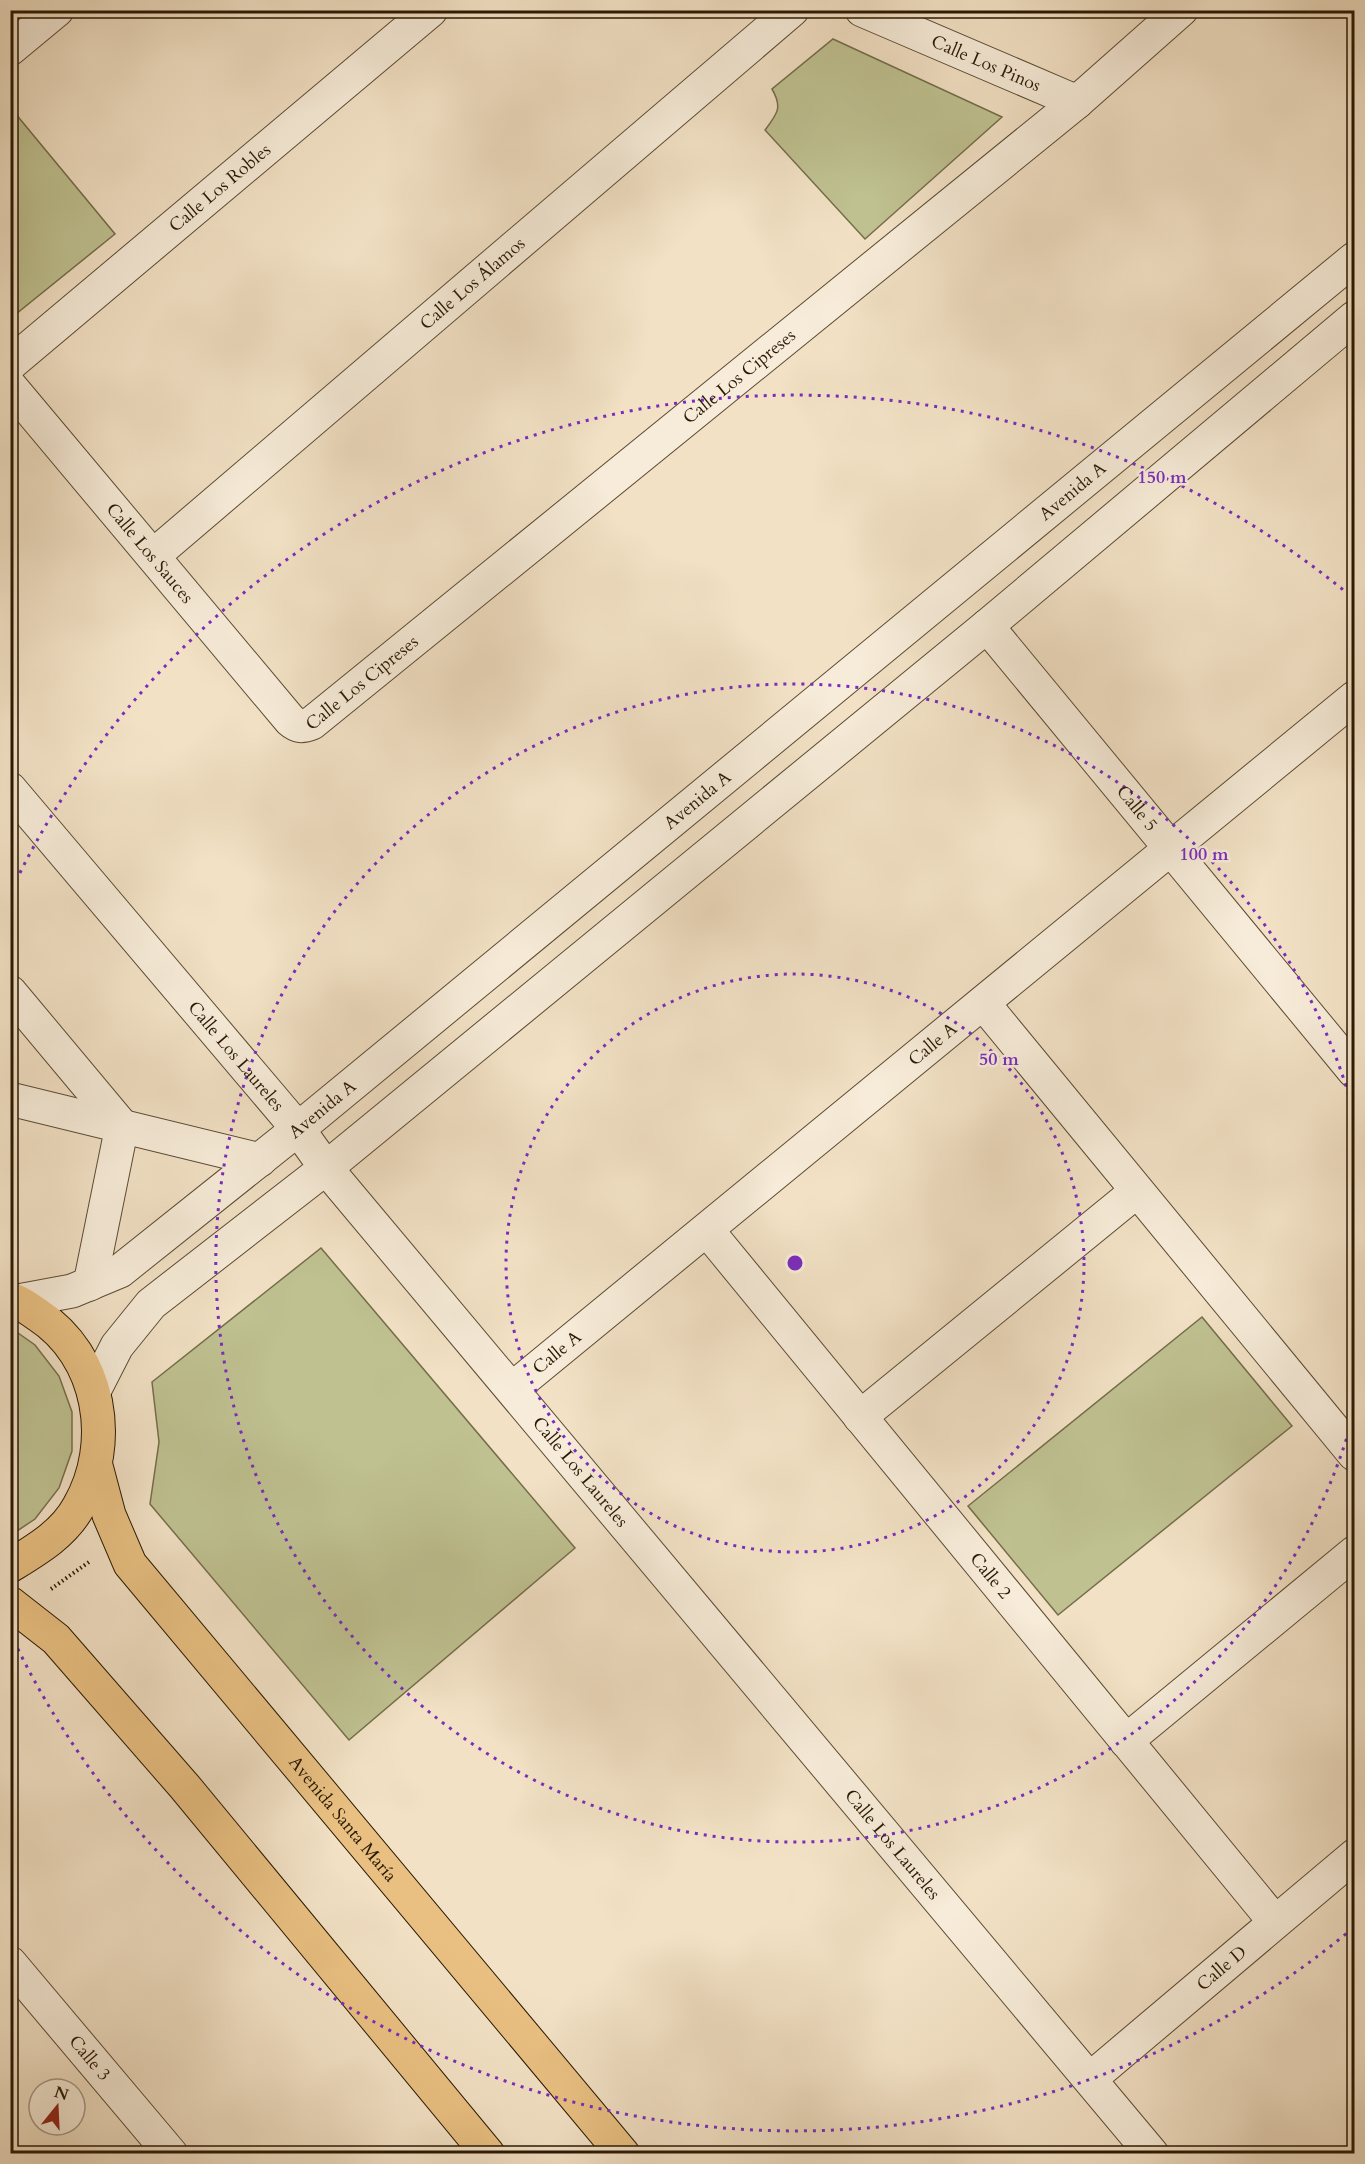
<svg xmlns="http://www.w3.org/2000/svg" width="1365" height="2164" font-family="Cardo,serif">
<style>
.green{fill:#bfc191;stroke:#746d4a;stroke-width:1.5}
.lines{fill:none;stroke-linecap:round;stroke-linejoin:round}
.minor-casing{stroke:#5b4b34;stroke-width:35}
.major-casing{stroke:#291903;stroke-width:35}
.path{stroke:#291903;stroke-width:4;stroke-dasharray:1.5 3;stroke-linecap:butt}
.minor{stroke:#f7ecd9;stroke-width:33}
.major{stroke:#e9c082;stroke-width:33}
.ring{fill:none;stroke:#7b2cbf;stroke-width:3;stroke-dasharray:3 6}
.labels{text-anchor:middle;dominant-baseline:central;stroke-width:5;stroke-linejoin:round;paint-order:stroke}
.street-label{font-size:18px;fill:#291903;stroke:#f7ecd9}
.centre{fill:#7b2cbf;stroke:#f7ecd9;stroke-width:3}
.ring-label{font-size:18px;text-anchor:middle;font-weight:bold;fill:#7b2cbf;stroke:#f7ecd9;stroke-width:5;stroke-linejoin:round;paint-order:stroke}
</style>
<rect width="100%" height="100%" fill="#f2e1c5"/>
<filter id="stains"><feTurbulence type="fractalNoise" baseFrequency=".00333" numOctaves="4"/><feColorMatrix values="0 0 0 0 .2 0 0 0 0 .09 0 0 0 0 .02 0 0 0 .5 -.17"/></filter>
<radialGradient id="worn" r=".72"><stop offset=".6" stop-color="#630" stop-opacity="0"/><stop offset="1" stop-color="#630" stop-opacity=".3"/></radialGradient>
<path class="green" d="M833,39L1002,117L865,239L765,130C777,114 783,108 772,89Z
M10,107L115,234L11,318H10Z
M321,1248L575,1548L349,1740L150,1504L159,1442L152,1382Z
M1202,1317L1292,1426L1058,1615L968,1506Z
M11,1328L35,1345L59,1376L72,1412V1451L59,1488L35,1519L11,1535Z"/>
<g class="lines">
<g class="minor-casing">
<g id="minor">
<path id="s1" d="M862,10L1077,102"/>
<path d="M10,49L57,10"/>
<path id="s2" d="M10,364L431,10"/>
<path id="s3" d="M10,386L290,720C298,727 302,727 312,723L1077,102L1181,10"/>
<path id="s4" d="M153,556L792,10"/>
<path id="s5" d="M987,626L1354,1071"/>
<path id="s6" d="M10,789L298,1129L326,1168L1152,2154"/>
<path d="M10,992L122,1126"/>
<path d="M983,1003L1354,1454"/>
<path d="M10,1099L260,1160"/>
<path id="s7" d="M707,1230L1275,1922"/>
<path d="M90,1284L122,1126"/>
<path id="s8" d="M18,1301L72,1291L120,1271L298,1129L1354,259"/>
<path id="s9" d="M512,1389L1354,698"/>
<path d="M94,1391L117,1346L151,1304L326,1168L987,626L1354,318"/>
<path d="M860,1417L1137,1191"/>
<path d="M1126,1741L1354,1553"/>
<path id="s10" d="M10,1963L171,2154"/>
<path id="s11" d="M1090,2079L1354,1856"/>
</g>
</g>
<g class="major-casing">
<g id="major">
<path d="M10,1299C21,1302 29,1309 38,1315C101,1356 115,1443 79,1506C64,1534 36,1550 10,1566"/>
<path id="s12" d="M96,1466L109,1515L130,1564L623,2154"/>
<path d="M10,1603L56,1639L185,1787L488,2154"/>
</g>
</g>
<path class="path" d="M51,1589L89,1562"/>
<use href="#minor" class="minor"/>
<use href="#major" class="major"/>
</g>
<g class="ring">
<circle cx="795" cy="1263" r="289"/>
<path d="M1354 1413A579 579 0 1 1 1354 1113"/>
<path d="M1353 1928A868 868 0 0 1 12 1637M12 889A868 868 0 0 1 1353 598"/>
</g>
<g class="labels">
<g class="street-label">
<text stroke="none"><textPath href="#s1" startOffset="135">Calle Los Pinos</textPath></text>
<text stroke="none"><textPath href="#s2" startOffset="274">Calle Los Robles</textPath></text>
<text stroke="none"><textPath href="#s4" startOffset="420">Calle Los Álamos</textPath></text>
<text stroke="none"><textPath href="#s3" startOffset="1010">Calle Los Cipreses</textPath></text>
<text stroke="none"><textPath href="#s8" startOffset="1338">Avenida A</textPath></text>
<text stroke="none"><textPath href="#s3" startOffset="218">Calle Los Sauces</textPath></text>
<text stroke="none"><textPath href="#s3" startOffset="524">Calle Los Cipreses</textPath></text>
<text stroke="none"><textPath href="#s8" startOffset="852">Avenida A</textPath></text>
<text stroke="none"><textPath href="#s5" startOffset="236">Calle 5</textPath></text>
<text stroke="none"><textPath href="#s9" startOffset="544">Calle A</textPath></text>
<text stroke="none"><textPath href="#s6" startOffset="350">Calle Los Laureles</textPath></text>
<text stroke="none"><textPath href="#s8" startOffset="366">Avenida A</textPath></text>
<text stroke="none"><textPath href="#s9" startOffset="58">Calle A</textPath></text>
<text stroke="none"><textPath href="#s6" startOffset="890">Calle Los Laureles</textPath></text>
<text stroke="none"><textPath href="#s7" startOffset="447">Calle 2</textPath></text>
<text stroke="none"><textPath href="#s12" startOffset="436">Avenida Santa María</textPath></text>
<text stroke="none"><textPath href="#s6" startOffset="1376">Calle Los Laureles</textPath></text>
<text stroke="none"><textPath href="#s11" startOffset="172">Calle D</textPath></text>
<text stroke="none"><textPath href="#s10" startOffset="124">Calle 3</textPath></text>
</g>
</g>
<circle cx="795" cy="1263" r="9" class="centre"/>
<g class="ring-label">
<text x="1162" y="483">150 m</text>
<text x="1204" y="860">100 m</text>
<text x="999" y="1065">50 m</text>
</g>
<rect width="1365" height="2164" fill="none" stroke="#f2e1c5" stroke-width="36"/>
<rect x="12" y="12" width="1341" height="2140" fill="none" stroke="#291903" stroke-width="3"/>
<rect x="18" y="18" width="1329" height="2128" fill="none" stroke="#291903" stroke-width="1.5"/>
<g transform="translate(57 2107) rotate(18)"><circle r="28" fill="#f7ecd9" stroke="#a59883" stroke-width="1.5"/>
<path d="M0-4.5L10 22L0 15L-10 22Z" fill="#8f2418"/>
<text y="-9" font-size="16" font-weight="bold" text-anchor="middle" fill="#291903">N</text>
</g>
<rect width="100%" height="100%" filter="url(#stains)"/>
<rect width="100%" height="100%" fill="url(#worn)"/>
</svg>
